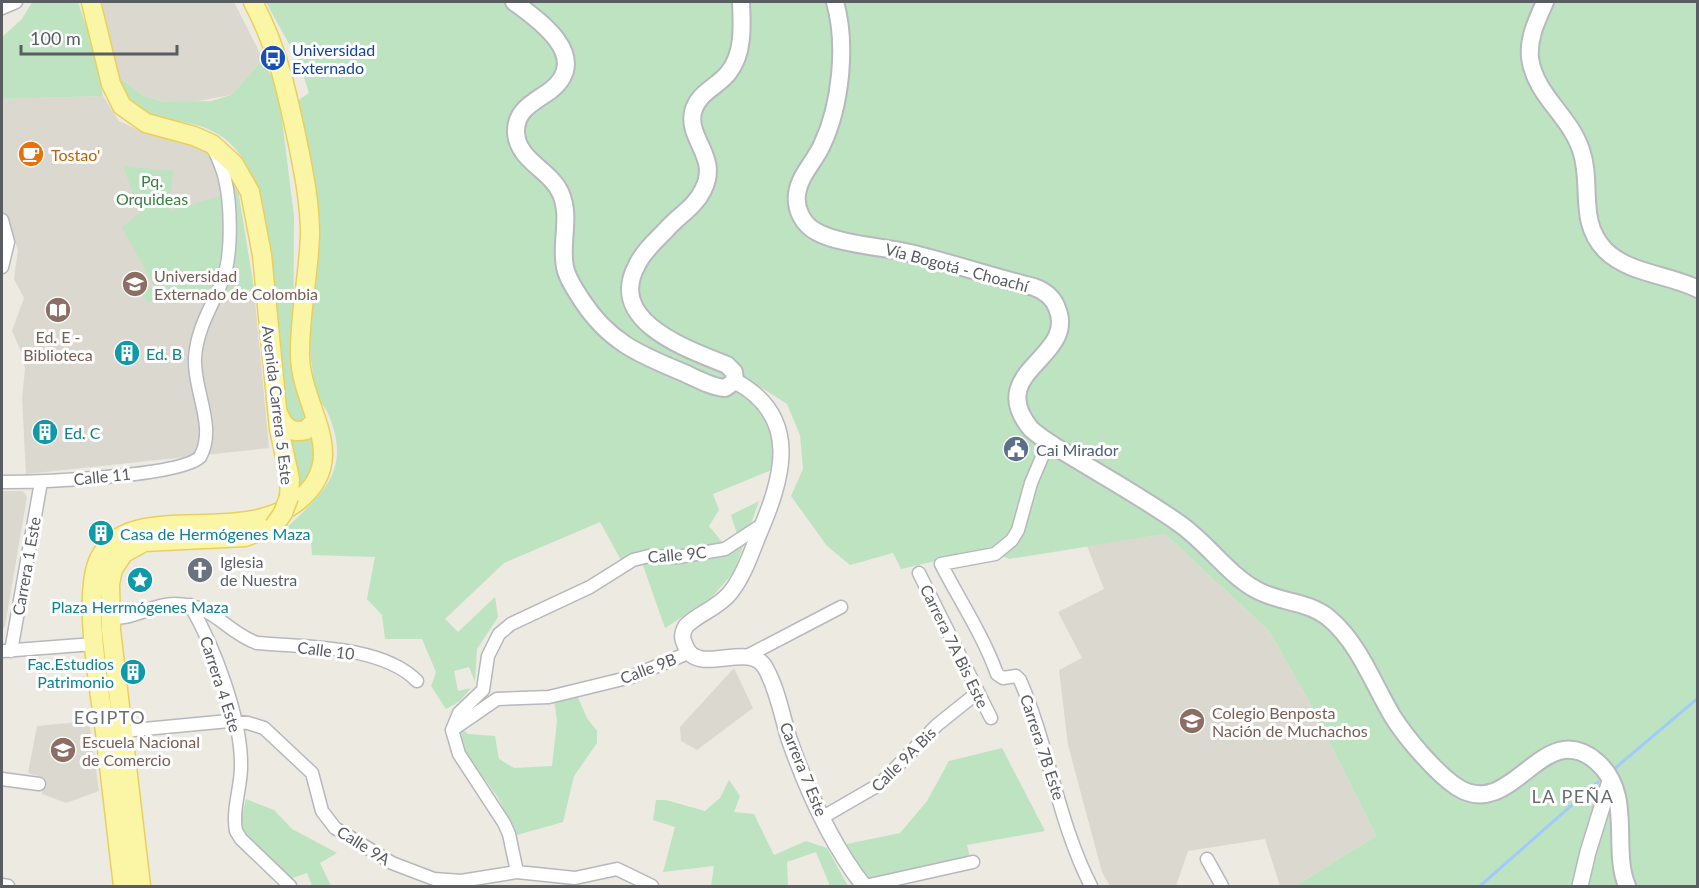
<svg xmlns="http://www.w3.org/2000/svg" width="1699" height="888" font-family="Lato,sans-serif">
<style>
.education{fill:#dbd9cf}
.green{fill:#bee3c1}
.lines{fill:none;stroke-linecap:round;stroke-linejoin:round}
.stream{stroke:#a1cbfb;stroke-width:3}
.minor-casing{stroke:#b6b8bd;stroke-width:15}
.tertiary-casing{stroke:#b6b8bd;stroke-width:18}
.secondary-casing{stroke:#b6b9bf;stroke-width:20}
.primary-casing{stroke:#ead05b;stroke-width:21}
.minor{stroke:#fff;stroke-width:12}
.tertiary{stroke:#fff;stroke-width:15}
.secondary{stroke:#fff;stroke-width:16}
.primary{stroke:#fbf6a6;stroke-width:18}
.primary-bridge-casing{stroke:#ead05b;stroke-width:21;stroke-linecap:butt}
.primary-bridge{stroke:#fbf6a6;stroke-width:18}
.labels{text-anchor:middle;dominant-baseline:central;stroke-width:6;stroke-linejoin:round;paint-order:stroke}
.transit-label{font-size:16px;fill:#164399;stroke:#fff;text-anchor:start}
.food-label{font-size:16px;fill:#c56008;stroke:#fff;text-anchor:start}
.park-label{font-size:16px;fill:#388143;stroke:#fff}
.street-label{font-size:16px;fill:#595c61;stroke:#fff}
.education-label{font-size:16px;fill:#785e54;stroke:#fff;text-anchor:start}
.culture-label{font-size:16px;fill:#0d838f;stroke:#fff;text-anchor:start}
.service-label{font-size:16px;fill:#4e5e75;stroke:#fff;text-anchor:start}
.worship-label{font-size:16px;fill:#5b616d;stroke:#fff;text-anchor:start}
.neighbourhood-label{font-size:18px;letter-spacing:1.5px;fill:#6a6e73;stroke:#fff}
</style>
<rect width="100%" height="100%" fill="#eceae1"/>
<path class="education" d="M102,2H234L263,59L231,95L193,102H164L144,96L117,76Z
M103,96L119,121L136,129L183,140L209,153L227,172L238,191L254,289L269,448L26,474L22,398L25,370L23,356L12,331L24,298L14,279L18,250L2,209V99Z
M2,491H23L27,497L5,626L2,630Z
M1165,534L1269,631L1307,698L1376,836L1295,886H1280L1265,839L1188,851L1176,886H1110L1102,872L1068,745L1059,670L1082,658L1058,612L1104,589L1087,546Z
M734,668L753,708L697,750L681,741L680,727Z
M89,721L99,791L66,803L42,794L44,778L28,773L37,726Z"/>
<path class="green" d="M32,2H78L94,49L103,96L2,99V37L22,19Z
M266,2H1697V886H1295L1376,836L1307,698L1269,631L1165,534L1009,559L987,549L901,569L893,553L850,565L827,546L791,496L803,469L800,435L787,404L759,386L750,395C769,418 775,439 774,469L713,494L719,510L709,526L723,543L737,534L731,515L759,501L734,572L710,599L665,628L639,554L621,560L600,522L504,563L445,619L458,632L495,597L498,617L477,649L475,682L469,667L454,671L458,691L471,688L460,701L446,709L431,686L436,672L422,639H385L382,615L367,599L375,557L312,555L311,542L276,539C313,499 355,478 329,416C326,407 318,400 316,392C313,382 313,370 311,360L297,101L309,93L299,62Z
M263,59L275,84L280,104L294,216L293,374L304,416L301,423L286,421C284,401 280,381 278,362C273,301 277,168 218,134C170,107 147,139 117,76L144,96L164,102L211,101L231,95Z
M123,166L173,171L169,211L238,191L254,289L174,304L146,301L142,293L154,286L122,227L140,213Z
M312,430L317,466L296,495L288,438Z
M576,693L587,718L597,731V743L574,776L563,822L517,835L497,796L460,746L456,733L461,728L468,734L495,736L499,759L514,768L552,766L557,721L554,699Z
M1002,748L1045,831L967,845L970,858L869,879L842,845L900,833L927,801L949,761Z
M729,780L740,796L734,812L754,814L774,855L806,841L827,848L848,886H830L816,852L787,862L788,886H711L714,866L663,872L675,827L653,820L656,800H666L705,811L720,798Z
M246,799L274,810L292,829L337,853L320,863L331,886H312L307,873L290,879L244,833L241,823Z"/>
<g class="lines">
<path class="stream" d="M1613,770L1698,698
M1480,886L1598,782"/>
<g class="minor-casing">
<path id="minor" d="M2,8L16,2
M2,220L8,242L2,267
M1048,443L1031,483L1018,530L1012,540L995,554L941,564C960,601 983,635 997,674L1003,678L1016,676L1020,680C1049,747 1058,822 1091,886
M2,482C36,482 179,477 200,457C217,427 193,390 195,358C197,326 214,304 224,276C232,252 231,204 225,179C223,169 218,159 214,149
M919,573L991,718
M190,605C214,646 242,719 241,767C241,787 232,810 236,831L241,839L290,886
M110,617C133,621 151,604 174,604C215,604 224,631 257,643C304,647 382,645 417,681
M2,651L94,644
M11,651L41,482
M747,656L841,607
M452,730L497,699L549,697L631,677L688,653
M123,731L229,721L248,723L264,728L312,773L322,811L335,828L392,863L434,879L461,881L517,872L575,878L617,869L652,886
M2,779L39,784
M823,817L880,784L937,725L977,693
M1207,859L1222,886
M517,872L509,834L504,823L459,754L452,730L459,713L483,690L488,656L499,634L511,624L590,587L633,560L649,556L678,557L725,549L763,524
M2,885L8,886
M865,886L973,862"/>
</g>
<g class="tertiary-casing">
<path id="tertiary" d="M735,381C802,417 783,478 758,536C750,556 743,577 730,593C718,608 699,613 686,626C681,635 682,639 686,647C698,677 751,639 766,669C778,691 782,716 789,739C807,790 831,844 864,886
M1580,886L1588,852L1610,781"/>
</g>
<g class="secondary-casing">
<path id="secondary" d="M514,2C538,19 592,57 551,90C535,102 515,109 516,133C518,161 551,170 561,194C571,218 560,243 565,267C567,279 575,289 581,299C608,341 638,354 682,372C696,378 711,387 725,388L735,381L734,372L727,365C688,349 606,322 637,265C643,252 656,240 666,230C678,216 695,207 703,190C720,157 687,140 693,112C698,92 718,87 729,72C744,53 742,25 741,2
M835,2C847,44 841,105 822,145C815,161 799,176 797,194C795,209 803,225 817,232C838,244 885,247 910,253C952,263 993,277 1034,287C1045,291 1053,297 1057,308C1078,358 983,371 1031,429C1047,443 1066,453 1084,464C1116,483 1149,502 1180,524C1207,543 1227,573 1255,589C1278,603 1308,600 1330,619C1360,645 1373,684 1393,717C1407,739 1436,773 1457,787C1512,823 1543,714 1597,762C1634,794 1611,848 1627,886
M1545,2C1537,20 1528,38 1530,58C1535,95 1570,116 1581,150C1593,184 1577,221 1605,250C1629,274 1668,274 1698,289"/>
</g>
<g class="primary-casing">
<path id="primary" d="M91,2L111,84L122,106L146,123L194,136L212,144L234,164L250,192L262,255L279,429L290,479L289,497
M278,413C284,427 291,434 306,430L316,420
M123,886C117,835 111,784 105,732C100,691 81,592 100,557C131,499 241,547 298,501C352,457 302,410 300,357C299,316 309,275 310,234C310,204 304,174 298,144C287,92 278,49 253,2
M141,886L111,630L110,584L113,569L124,553L144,542L245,537L274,526"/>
</g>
<use href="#minor" class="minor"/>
<use href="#tertiary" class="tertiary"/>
<use href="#secondary" class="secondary"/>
<use href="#primary" class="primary"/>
<g class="primary-bridge-casing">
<path id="primary-bridge" d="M274,526L283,513L289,497"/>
</g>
<use href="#primary-bridge" class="primary-bridge"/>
</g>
<defs>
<g id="bus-disc" transform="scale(1.35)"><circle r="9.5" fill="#1a4fb4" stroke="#fff"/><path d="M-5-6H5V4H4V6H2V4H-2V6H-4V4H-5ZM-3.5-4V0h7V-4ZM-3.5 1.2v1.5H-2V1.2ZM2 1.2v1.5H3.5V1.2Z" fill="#fff"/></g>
<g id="cafe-disc" transform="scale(1.35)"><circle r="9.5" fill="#e8710a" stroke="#fff"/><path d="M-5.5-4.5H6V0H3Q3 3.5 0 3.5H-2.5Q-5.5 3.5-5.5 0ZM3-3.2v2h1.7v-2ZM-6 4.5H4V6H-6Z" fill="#fff"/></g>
<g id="university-disc" transform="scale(1.35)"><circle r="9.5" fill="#8d6e63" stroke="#fff"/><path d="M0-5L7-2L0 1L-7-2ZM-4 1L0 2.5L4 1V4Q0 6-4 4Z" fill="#fff"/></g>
<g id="library-disc" transform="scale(1.35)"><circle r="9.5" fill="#8d6e63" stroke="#fff"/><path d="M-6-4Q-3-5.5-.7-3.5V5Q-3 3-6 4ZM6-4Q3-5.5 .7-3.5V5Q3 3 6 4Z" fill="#fff"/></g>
<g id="building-disc" transform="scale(1.35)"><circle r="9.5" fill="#0f9aa8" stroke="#fff"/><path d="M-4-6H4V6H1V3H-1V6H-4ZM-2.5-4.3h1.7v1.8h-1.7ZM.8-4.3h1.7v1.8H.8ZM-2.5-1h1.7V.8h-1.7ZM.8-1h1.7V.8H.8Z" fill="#fff"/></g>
<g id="civic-disc" transform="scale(1.35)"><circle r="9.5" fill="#5c6f8a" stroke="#fff"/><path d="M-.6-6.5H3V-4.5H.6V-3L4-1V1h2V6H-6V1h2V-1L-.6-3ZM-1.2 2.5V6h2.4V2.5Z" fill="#fff"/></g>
<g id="church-disc" transform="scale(1.35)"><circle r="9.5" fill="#6b7280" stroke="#fff"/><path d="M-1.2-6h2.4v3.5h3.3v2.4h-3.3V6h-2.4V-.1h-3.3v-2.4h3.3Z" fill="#fff"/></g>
<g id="sight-disc" transform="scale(1.35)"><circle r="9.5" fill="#0f9aa8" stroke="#fff"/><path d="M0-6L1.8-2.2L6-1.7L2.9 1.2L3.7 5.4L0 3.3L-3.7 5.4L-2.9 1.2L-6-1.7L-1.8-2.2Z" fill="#fff"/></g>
<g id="school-disc" transform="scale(1.35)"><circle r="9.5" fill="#8d6e63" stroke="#fff"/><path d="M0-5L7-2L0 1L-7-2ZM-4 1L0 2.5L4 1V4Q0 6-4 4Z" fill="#fff"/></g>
</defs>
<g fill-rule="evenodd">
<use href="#bus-disc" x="273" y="58"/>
<use href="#cafe-disc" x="31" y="154"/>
<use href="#university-disc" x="135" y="284"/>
<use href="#library-disc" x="58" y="310"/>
<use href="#building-disc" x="127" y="353"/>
<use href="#building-disc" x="45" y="432"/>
<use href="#civic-disc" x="1016" y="449"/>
<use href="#building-disc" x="101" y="533"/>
<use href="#church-disc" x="200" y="570"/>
<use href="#sight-disc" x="140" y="580"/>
<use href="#building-disc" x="133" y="672"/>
<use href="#school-disc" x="1192" y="721"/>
<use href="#school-disc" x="63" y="750"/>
</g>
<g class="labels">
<g class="transit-label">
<text x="292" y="49">Universidad<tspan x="292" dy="18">Externado</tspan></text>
</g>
<g class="food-label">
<text x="51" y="154">Tostao'</text>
</g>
<g class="park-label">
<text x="152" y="180">Pq.<tspan x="152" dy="18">Orquideas</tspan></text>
</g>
<g class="street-label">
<text transform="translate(957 267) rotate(15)">Vía Bogotá - Choachí</text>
<text transform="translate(278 405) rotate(83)">Avenida Carrera 5 Este</text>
<text transform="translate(102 476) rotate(-6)">Calle 11</text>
<text transform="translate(677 554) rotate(-5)">Calle 9C</text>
<text transform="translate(26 566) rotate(-80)">Carrera 1 Este</text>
<text transform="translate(955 646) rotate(64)">Carrera 7A Bis Este</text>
<text transform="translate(326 650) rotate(7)">Calle 10</text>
<text transform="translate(648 668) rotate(-21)">Calle 9B</text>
<text transform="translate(221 684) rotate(72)">Carrera 4 Este</text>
<text transform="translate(1043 747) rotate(72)">Carrera 7B Este</text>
<text transform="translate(903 759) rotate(-45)">Calle 9A Bis</text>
<text transform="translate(804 769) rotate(68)">Carrera 7 Este</text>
<text transform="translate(364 845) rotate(32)">Calle 9A</text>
</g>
<g class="education-label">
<text x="154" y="275">Universidad<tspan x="154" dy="18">Externado de Colombia</tspan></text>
<text x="58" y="336" text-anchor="middle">Ed. E -<tspan x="58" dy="18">Biblioteca</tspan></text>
<text x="1212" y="712">Colegio Benposta<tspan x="1212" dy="18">Nación de Muchachos</tspan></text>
<text x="82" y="741">Escuela Nacional<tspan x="82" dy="18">de Comercio</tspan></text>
</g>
<g class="culture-label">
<text x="146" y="353">Ed. B</text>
<text x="64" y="432">Ed. C</text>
<text x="120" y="533">Casa de Hermógenes Maza</text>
<text x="140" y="606" text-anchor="middle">Plaza Herrmógenes Maza</text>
<text x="114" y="663" text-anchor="end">Fac.Estudios<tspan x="114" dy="18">Patrimonio</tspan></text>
</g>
<g class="service-label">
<text x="1036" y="449">Cai Mirador</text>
</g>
<g class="worship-label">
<text x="220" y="561">Iglesia<tspan x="220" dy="18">de Nuestra</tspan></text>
</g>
<g class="neighbourhood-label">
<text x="110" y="717">EGIPTO</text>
<text x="1573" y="796">LA PEÑA</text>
</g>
</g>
<rect width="1699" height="888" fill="none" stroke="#595c61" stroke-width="6"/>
<path d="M21 45v9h156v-9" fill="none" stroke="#595c61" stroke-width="3"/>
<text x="30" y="45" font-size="18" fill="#595c61" stroke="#ffffff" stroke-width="4.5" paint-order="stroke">100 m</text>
</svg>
